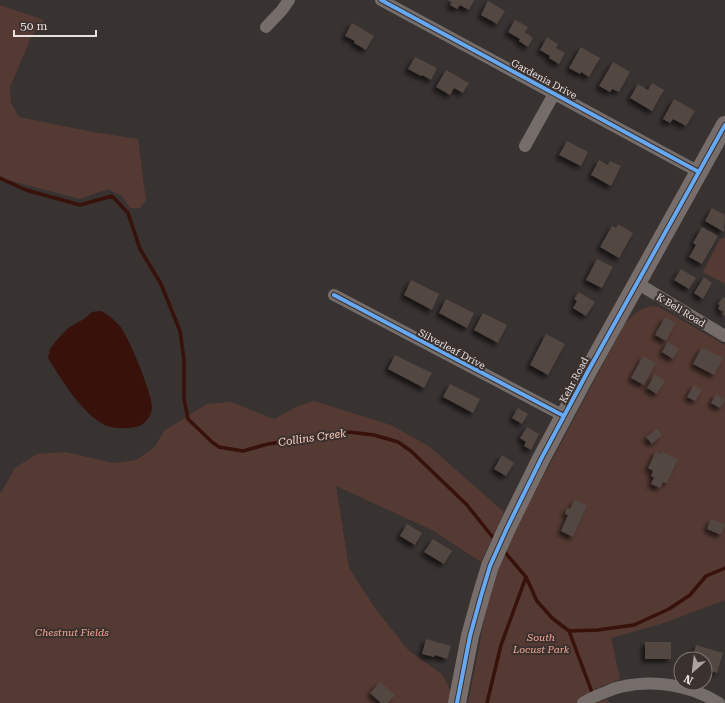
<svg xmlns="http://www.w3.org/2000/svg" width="725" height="703" font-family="'Roboto Serif',serif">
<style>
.green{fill:#553a33}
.water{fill:#37110a}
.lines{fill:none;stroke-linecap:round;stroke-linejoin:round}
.stream{stroke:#37110a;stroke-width:3.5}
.building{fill:#524643;filter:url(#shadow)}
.street{stroke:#746d6a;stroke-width:12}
.secondary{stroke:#776e6c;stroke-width:18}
.cycleway-casing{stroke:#3b312e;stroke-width:6}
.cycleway{stroke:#66a8f1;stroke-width:4}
.labels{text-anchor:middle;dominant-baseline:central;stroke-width:4;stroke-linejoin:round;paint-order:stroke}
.street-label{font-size:10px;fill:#e7e0df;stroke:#3b312e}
.park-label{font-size:10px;font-style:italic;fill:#f6a794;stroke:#3b312e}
.water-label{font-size:11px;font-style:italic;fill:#fdccc0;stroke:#3b312e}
</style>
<defs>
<filter id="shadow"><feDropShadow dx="-3.5" dy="3.5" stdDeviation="2" flood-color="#0009"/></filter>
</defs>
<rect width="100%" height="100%" fill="#383231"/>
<path class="green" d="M0,5L44,20L32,35L10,87L11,103L19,117L93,132L138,139L146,200L140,208H130L122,196L108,189L80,199L0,178Z
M725,237V284L703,272L720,239Z
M650,306L659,307L725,345V600L664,623L611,638L620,679L595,689L601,702L607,699L609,703H468L488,602L500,564L527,507L625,323L638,311Z
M314,401L391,425L430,447L504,512L481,562L432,530L336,486L349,568L375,608L408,650L442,674L451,692L449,703H0V493L2,491L15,468L37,454L65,452L114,463L136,460L154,448L164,431L207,404L231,402L274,419L298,406Z"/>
<path class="water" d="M101,311C109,315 114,320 120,326C129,338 153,395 152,408C151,417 144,426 135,427C125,429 115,429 105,425C83,415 61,379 48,358L50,349L56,341L68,328L84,319L92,312Z"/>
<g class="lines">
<path class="stream" d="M0,178L26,190L80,205L112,196L128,213L140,249L161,284L180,331L184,360V399L188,419L212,442L219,447L243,451L268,444L349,432L374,435L398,442L411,451L467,505L495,540
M503,550L526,577L537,601L552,618L569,631L598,630L634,625L669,609L690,595L706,576L725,568
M569,631L596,703
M487,703L501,645L526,577"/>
</g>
<path class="building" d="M448,0H474L469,10L460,5L457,9L450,5L452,2Z
M488,1L505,11L497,24L481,15Z
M515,20L528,27L525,32L533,38L528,47L519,41L520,39L508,32Z
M352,23L374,36L366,50L354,43L355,41L345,36Z
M547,37L558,44L556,48L565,53L559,64L549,58L550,56L540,50Z
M581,47L600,58L589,77L581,72L580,74L569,68Z
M415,57L437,68L431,80L422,75L421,76L408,69Z
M613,62L630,72L619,92L612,89L610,92L599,86Z
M446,70L469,83L463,93L454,88L450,95L436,87Z
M652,83L664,90L652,111L630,98L638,84L648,90Z
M674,99L695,111L686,126L673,119L670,123L663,119Z
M567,141L588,152L581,166L559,155Z
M599,160L608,165L610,161L621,166L611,186L591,175Z
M712,208L725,215L724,232L705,221Z
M618,224L633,233L619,258L600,247L612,226L616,228Z
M702,227L718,236L702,264L689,257L696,245L693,243Z
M597,259L613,267L602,288L586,280Z
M681,269L696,278L689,289L674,280Z
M704,277L712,283L703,299L694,293Z
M411,280L439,294L432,310L404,295Z
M579,292L595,302L586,316L573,308L577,301L574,299Z
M723,297L725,298V316L722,314L724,312L718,309L720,305L718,304Z
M446,299L474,313L467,328L439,313Z
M483,313L507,325L498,343L474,330Z
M665,317L676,323L666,341L655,335Z
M546,334L565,344L548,375L530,365Z
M668,342L679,349L673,359L662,352Z
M702,347L723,358L714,375L693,364Z
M395,355L432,373L424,388L388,369Z
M643,356L656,363L644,385L631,378Z
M655,374L665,381L657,394L647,388Z
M450,384L480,399L473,413L443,397Z
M694,385L702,390L695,401L687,397Z
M716,394L725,400L720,408L711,403Z
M518,408L528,414L522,424L512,418Z
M527,427L539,434L531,450L524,446L526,442L520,438Z
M657,429L662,435L652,444L646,437Z
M656,451L661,454L662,452L678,459L667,483L663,482L660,488L651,484L654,477L651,476L653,471L648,468Z
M502,455L514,463L506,476L494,469Z
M575,500L587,505L573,537L561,531L568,515L565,514L567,508L570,509Z
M711,519L725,524L721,535L707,529Z
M407,524L422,533L415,545L400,536Z
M433,539L452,551L444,564L424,552Z
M426,639L451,646L447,659L435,655L434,657L422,654Z
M645,642H671V659H645Z
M696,645L723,653L717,673L705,669V659H692Z
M380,682L395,695L388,703H381L370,693Z"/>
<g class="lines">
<path class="street" d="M381,0L699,172
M266,27L282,10L289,0
M525,146L554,94
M637,283L725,336
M334,295L564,416
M583,703C590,698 598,695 606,692C610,690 615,688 620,687C654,679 690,685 719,703"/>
<path class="secondary" d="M457,703L470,636L481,596L490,566L507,528L541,459L587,373L725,125"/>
<g class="cycleway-casing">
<path id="cycleway" d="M381,0L699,172
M334,295L564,416
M457,703L470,636L481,596L490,566L507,528L541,459L587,373L725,125"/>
</g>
<use href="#cycleway" class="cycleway"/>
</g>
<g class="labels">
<g class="street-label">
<text transform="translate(544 79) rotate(28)">Gardenia Drive</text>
<text transform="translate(681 310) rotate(31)">K Bell Road</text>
<text transform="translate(452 349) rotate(28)">Silverleaf Drive</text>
<text transform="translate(574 380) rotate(-62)">Kehr Road</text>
</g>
<g class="park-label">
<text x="72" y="632">Chestnut Fields</text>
<text x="541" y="637">South<tspan x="541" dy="12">Locust Park</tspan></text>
</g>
<g class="water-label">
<text transform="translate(312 438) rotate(-8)">Collins Creek</text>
</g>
</g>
<g transform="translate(693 671) rotate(208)"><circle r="19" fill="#3b312e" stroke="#807775"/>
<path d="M0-3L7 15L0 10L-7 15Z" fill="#aaa3a2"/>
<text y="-6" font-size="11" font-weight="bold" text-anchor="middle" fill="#e7e0df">N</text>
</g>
<path d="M14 30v6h82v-6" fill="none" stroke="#e7e0df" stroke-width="2"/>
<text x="20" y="30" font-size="12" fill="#e7e0df" stroke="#3b312e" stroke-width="3" paint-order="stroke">50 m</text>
</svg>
